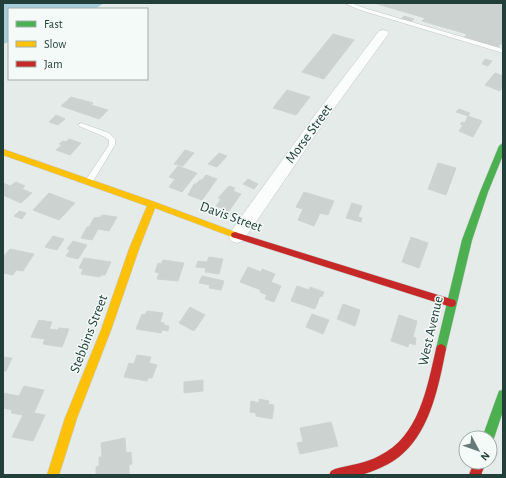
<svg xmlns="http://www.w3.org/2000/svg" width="506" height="478" font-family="'Alegreya Sans',sans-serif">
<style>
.water{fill:#a6ceda}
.building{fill:#ccd2d0;stroke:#ced4d2}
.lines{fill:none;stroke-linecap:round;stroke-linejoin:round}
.lane-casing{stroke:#c2c8c6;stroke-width:1}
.street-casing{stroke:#c2c8c6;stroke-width:1}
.fast-casing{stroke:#c1c8c6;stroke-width:1}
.slow-casing{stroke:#c1c8c6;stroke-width:1}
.jam-casing{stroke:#c1c8c6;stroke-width:1}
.lane{fill:#fbfcfc;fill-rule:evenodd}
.street{fill:#fbfcfc;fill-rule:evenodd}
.fast{fill:#4caf50;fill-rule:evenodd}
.slow{fill:#ffc107;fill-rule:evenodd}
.jam{fill:#c62828;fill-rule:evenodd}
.labels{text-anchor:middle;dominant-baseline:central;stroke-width:3;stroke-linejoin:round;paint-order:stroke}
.street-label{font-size:14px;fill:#223f3a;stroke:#f4faf7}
</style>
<rect width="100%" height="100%" fill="#e5ebe9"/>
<path class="water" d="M3,3H104L95,9H9V42L3,44Z"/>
<path class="building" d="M374,3H503V44H500L498,48L464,38L467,34L422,21L425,18Z
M404,16L414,19L411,22L401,19Z
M333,34L354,40L324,79L302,72Z
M485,59L492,61L488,66L482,64Z
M495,73L503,76V87L500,91L485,85Z
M287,90L310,97L296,115L273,108Z
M71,97L93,103L91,105L108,110L99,119L61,106Z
M459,109L470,113L468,116L456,112Z
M56,115L65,119L58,125L49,122Z
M468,116L482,121L473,137L459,131L463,125L460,124L462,122L465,123Z
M69,139L81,143L70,155L56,150L62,145L59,144L63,141L66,142Z
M185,150L194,153L183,166L174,164Z
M219,153L227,156L217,167L208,164Z
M438,163L456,168L446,195L428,189Z
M178,166L197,173L182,192L169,187L175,179L169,177Z
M206,175L217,179L202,200L188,195L194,184H196L200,180H202Z
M248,179L258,184L254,189L243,184Z
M16,182L25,186L22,189L32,193L21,203L3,195V183L10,186Z
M229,186L235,188L233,191L241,194L229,211L216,206L221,199L218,198Z
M304,192L334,201L328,215L320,213L314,226L298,220L303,209L296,207Z
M49,193L75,203L59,220L33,210Z
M352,203L362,206L358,217L362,218L361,222L346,218Z
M19,211L26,213L22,219L14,216Z
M102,215L117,217L109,231L98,229L92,240L81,238L87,227H89L94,218L101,217Z
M53,236L64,239L57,250L45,247Z
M411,237L428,243L419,268L402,262Z
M73,241L87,245L78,259L66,256L70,250L67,249Z
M10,249L34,254L23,271L16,270L13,275L3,273V257Z
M209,257L223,259L219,274L205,272L206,268L196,267L198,261L207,262Z
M84,258L111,262L105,275H101L100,277L81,274L83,269L79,268Z
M163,260L184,263L178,281L157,279L159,273L155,272L158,263L161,264Z
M248,267L261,272L262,269L275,274L271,282L281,286L274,302L265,299L267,295L260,292L261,290L240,282Z
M202,276L224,281L221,290L209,288L210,285L199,283Z
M297,286L309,290L310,287L324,292L322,297L320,296L315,309L291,301Z
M343,304L360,310L355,326L337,319Z
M190,307L205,315L194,331L179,323Z
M147,311L163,313L160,322L164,323V325L169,326L168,331L162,330L161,333L136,329L142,314L145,315Z
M312,314L329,320L323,334L306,327Z
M399,315L417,321L413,337L416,338L415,345L409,343L408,347L391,341Z
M39,320L52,322L49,329L57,330L59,328L69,329L62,347L43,344L45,339L31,337Z
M137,355L151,357L149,363L157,365L152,378H148L147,381L124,377L129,363L134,364Z
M3,357L12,358L6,371H3Z
M203,380V391L184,393V382Z
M24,386L44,390L34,413L45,415L33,441L12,437L23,415L11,413L12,410L3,408V393L19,396Z
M259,399L269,401L268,404L274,405L272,419L256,416V413L250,412L251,401L259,403Z
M331,422L338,446L300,454L297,443L303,442L300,428Z
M125,438L126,453L131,452L132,464L129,465V475H96V467L99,466V457H102L101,443Z"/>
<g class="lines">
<g class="lane-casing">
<path id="lane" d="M344,3H351L364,8L503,49V53L360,10Z
M81,123L109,133L115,139V145L92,183L89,184L85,181L109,145V140L105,137L79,126L78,125Z"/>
</g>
<g class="street-casing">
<path id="street" d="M383,30L387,31L389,33L325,121L243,241L237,243L231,241L229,236L231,231L315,115L379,31Z"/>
</g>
<g class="fast-casing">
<path id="fast" d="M503,143V155L488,192L472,240L446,349L445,352L441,354L437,352L436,349L462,240L480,192L499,146Z
M503,390V411L494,438L492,442L490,443V438H482L499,391Z"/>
</g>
<g class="slow-casing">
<path id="slow" d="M3,149L155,202L238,233L239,235L238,237L235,238L155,208L139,249L111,330L77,418L59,475H47L65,418L101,330L129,249L147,206L3,155Z"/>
</g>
<g class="jam-casing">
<path id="jam" d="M235,232L451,299L455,300L456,303L455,306L451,307L232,237L231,235L232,233Z
M441,344L445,346L446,349C437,394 427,449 380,468C373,471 366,474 359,475C350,476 339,475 329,475L331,471L335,469C350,465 366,463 379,456C419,437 427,388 436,349L437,346Z
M474,462H486L481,475H469Z"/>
</g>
<use href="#lane" class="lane"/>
<use href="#street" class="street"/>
<use href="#fast" class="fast"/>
<use href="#slow" class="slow"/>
<use href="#jam" class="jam"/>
</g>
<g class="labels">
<g class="street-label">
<text transform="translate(309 134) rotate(-54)">Morse Street</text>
<text transform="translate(231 217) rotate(20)">Davis Street</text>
<text transform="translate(431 331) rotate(-77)">West Avenue</text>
<text transform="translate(89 334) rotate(-69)">Stebbins Street</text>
</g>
</g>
<rect width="506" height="478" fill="none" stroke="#223f3a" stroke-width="8"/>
<rect x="8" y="8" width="140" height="72" fill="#f4faf7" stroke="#a0afab"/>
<rect x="16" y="21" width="20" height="6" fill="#4caf50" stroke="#a0afab"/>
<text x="44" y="28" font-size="12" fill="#223f3a">Fast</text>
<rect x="16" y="41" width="20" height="6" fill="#ffc107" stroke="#a0afab"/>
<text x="44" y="48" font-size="12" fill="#223f3a">Slow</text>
<rect x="16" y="61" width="20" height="6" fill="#c62828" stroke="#a0afab"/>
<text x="44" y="68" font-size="12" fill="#223f3a">Jam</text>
<g transform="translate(478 450) rotate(131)"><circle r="19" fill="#f4faf7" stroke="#a0afab"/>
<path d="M0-3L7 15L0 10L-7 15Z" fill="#667b77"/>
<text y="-6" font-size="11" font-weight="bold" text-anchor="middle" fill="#223f3a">N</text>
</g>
</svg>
